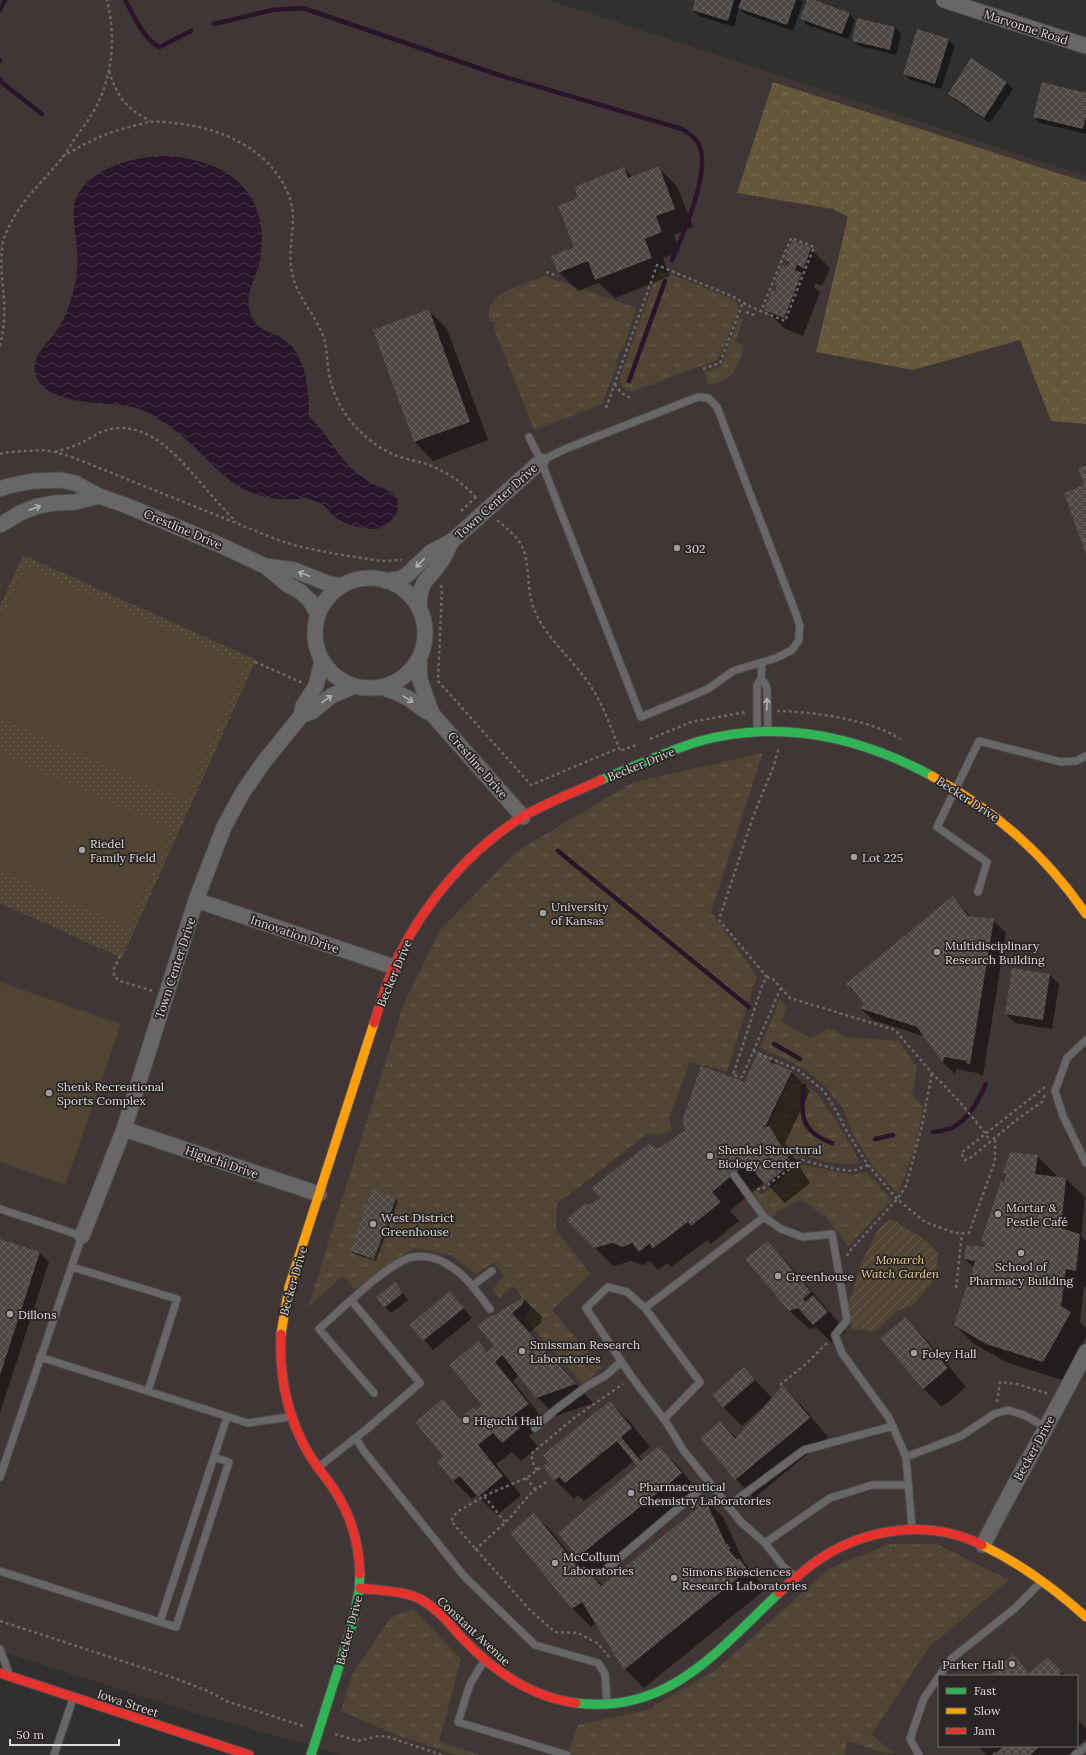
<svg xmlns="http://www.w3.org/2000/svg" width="1086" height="1755" font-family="Lora,serif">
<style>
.built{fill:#403635;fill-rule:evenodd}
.grass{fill:url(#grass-tufts)}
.forest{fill:url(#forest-crowns)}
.park{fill:url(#park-dots)}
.garden{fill:url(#garden-furrows)}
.pitch{fill:#4f4532}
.water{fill:url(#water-waves)}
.shadow{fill:#0007}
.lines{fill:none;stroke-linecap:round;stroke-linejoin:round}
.stream{stroke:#29152a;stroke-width:4.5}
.building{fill:url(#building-cross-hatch)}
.lane-casing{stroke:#504e4e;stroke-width:9}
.street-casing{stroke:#504e4e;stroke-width:17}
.fast-casing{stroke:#504e4e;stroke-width:11}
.slow-casing{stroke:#504e4e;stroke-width:11}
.jam-casing{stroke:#504e4e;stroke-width:11}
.path{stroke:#6a6969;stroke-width:2.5;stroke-dasharray:3 3;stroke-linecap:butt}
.lane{stroke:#686666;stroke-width:7}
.street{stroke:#686666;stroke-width:15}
.fast{stroke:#30b455;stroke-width:9}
.slow{stroke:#ff9f0a;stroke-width:9}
.jam{stroke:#e5322d;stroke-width:9}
.oneway{stroke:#b3b0b0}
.poi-dot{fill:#a09d9d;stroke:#292524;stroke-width:1.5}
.labels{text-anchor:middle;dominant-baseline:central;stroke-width:3.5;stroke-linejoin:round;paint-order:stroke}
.street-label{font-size:12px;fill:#dbd8d8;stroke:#292524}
.poi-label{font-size:12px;fill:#dbd8d8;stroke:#292524;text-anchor:start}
.park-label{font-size:12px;font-style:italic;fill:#ebce92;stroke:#292524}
</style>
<defs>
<pattern id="grass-tufts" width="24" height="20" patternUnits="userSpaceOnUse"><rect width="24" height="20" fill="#4f4532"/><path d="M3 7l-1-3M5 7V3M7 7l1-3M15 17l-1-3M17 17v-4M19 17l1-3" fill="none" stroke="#685f4f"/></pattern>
<pattern id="forest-crowns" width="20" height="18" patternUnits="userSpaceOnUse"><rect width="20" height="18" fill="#655739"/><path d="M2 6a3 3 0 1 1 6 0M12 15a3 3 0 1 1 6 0" fill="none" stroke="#7a6e55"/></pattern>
<pattern id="park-dots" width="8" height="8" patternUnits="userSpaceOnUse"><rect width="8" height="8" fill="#4f4532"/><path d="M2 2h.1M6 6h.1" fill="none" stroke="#685f4f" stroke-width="1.8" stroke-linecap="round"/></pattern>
<pattern id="garden-furrows" width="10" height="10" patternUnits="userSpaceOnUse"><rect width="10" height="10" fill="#4f4532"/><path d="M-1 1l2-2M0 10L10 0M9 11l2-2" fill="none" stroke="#685f4f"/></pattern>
<pattern id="water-waves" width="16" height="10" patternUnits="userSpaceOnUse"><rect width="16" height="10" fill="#29152a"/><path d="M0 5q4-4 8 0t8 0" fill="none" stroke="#473648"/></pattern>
<pattern id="building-cross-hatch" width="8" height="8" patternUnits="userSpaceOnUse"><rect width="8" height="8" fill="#4e4844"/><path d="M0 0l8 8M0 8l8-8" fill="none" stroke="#67625e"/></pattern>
</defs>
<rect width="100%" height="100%" fill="#32302f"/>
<path class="built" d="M0,0H549L1086,176V1755H343L188,1711L0,1651ZM939,1676H1077V1746H939Z"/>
<path class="grass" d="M663,271L733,299L738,304V310L723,349L717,360L631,392L622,387L620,377L656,276L659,272Z
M544,276L636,308L624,347H622L615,365L617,366L602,404H603L534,430L495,331L494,325L496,324L495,321L492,322C489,319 488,315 489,311C490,292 528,283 544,276Z
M739,318L743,319L735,342L743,345L744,348C736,369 735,379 710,385L707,383L704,372L721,366Z
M763,753L711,912L757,976L727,1071L690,1062L669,1119L672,1130L658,1135L648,1133L557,1204L556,1230L591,1274L552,1310L602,1368L582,1384L524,1318L531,1308L513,1286L500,1298L492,1290L504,1276L494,1262L476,1274L451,1255L414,1248L355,1289L343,1276L308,1307L404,1003L440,930L517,851L634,782Z
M780,999L786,1007L782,1021L810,1038L829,1028L847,1037L899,1041L917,1068L912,1095L923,1107L917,1141L898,1194L871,1164L853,1134L844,1110L825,1086L805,1069L760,1047Z
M791,1075L818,1094L846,1137L860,1163L845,1164L827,1162L808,1156L792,1159L765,1133Z
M799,1164L854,1175L866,1172L892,1200L848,1246L826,1217L801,1200L779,1210L772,1218L746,1190L754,1188L762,1195Z
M889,1544H937L1009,1580L929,1647L871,1735L895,1753L880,1752L847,1741L845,1755H567L578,1725L647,1710L717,1669L830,1568Z
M413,1609L461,1659L439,1742L481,1755H456L391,1733L341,1711L352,1675L391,1617Z"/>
<path class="forest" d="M773,82L1086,182V424L1051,421L1020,340L913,370L816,352L848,217L833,209L737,193Z"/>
<path class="park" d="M23,555L256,660L122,958L0,903V606Z"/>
<path class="garden" d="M891,1219L925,1240L938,1253L936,1278L914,1304L896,1312L875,1331L852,1329L848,1305L862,1261L879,1228Z"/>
<path class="pitch" d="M25,566L246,665L185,801L0,718V622Z
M0,753L172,830L129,928L0,870Z
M0,982L121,1024L65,1185L0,1162Z"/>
<path class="water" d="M160,156C220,157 269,186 261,254C259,275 242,294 251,315C259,334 273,330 286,341C307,357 309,393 309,417C326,431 334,451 350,467C355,472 363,477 369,482C377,486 391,490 396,497C404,510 388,530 373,529C362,528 345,525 335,517C330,513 326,506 320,503C314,500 308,499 302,497L300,499C224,504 216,454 161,421C155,416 147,412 140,409C113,400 54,408 38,380C26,358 48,345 58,328C65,319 69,306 72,295C77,281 78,265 77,250C76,236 70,206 78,194C94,167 131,158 160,156Z"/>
<path class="shadow" d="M696,0H800L803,2L793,31L745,14L739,8L734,27L699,16L693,10Z
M808,0L849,13L855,20L848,39L807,25L801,19Z
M895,27L901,34L896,55L859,46L853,40Z
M948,40L955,46L941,89L910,80L904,73Z
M971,60L1007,83L1013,89L990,123L955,100L949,94Z
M1086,94V134L1040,123L1034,116Z
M624,168L633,178L658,168L677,186L693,227L674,235L680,251L663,258L670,276L615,298L599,283L578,291L559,272L575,247L579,199Z
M792,242L811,249L830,268L822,286L816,283L814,287L820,292L803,336L784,328L765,309L778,287L775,285L789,269L791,264L786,260Z
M429,311L447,329L488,440L433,461L415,442L374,331Z
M953,897L971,917L993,920L1006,933L983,1076L977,1073L956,1069L955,1074L943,1063L926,1037L873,1020L860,1008L865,1004L847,984Z
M1050,975L1059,984L1052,1029L1015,1023L1006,1014Z
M758,1053L771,1059L778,1067L791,1072L810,1091L785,1143L810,1183L785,1203L765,1182L730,1211L739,1221L711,1244L707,1240L671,1267L667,1263L658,1270L650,1261L643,1265L631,1261L613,1266L568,1220L602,1198L658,1150L687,1131L746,1083Z
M1037,1156L1056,1175V1178L1066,1179L1085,1197L1081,1236L1086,1241V1287H1084L1080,1322L1086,1328V1337L1062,1380L1006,1362L974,1344L955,1325L974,1268L965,1259L985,1248L986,1244L982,1240L1005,1183L1006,1175L1004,1173Z
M395,1198L398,1201L376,1261L354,1254L351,1251Z
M0,1240L40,1253L49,1262L0,1413Z
M767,1242L786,1261L846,1331L832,1343L816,1327L809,1329L790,1311Z
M395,1283L408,1300L391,1313L385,1307Z
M450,1293L472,1318L433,1350L411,1325Z
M524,1299L542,1317L541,1323L530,1332L593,1403L556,1416L537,1397L519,1375L513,1381L546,1423L529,1436L538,1447L521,1461L512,1452L496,1464L521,1495L497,1515L477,1495L472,1499L454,1481L438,1462L445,1456L443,1400L461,1419L477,1411L483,1406L478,1342L488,1352L495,1346L479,1325Z
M906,1318L924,1337L966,1387L942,1407L923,1388Z
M744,1368L772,1398L783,1386L801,1405L828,1437L754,1498L736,1479L720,1422L737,1439L762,1410L761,1409L742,1426L723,1407Z
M610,1402L629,1421L650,1447L639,1456L643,1461L659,1448L678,1466L699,1492L594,1577L603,1585L699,1508L704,1498L723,1517L744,1562L749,1568H748L766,1589L644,1688L625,1669L596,1623L591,1627L573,1609L511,1533L534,1514L553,1533L572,1557L638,1466L634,1461L584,1501L578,1495L574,1499L555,1480Z
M1013,1655L1031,1673L1047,1658L1066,1676H991Z
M1077,1719L1086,1729V1739L1068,1755H987L978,1746H1077Z"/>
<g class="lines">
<path class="stream" d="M125,0C133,14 145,42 160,47L191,31
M0,10L5,0
M214,24L272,10L303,8L502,76L682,129C688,133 694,136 698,143C713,168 683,235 672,260
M0,60V61
M0,79L1,82L42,114
M629,381L665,281
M558,851L749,1007
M774,1044L800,1059
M804,1086C800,1115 801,1132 832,1143
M933,1132C939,1131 947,1130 952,1128C969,1119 978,1101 986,1084
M875,1139L893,1135"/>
</g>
<path class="building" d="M695,0H734L728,21L692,10Z
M741,0H796L787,25L738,8Z
M807,0H814L850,13L842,34L800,19Z
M857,18L895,27L890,50L852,41Z
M917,29L949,39L935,84L903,74Z
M971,58L1007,82L984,118L948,94Z
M1042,82L1086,93V116L1083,129L1033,117Z
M659,166L675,209L656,216L662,232L645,239L652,258L595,280L588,261L558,273L551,256L574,247L558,206L578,198L574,187L624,167L628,178Z
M792,240L811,248L804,268L797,265L795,270L802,273L784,318L764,310L772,290L775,291L777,286L774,285L782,265L788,267L790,262L784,260Z
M429,309L470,422L414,442L373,330Z
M1086,466V555L1064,493L1084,485L1078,468Z
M953,896L968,916L994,919L970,1064L966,1063L967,1061L944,1057L943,1063L917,1027L859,1008L864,1004L849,985L848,987L846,984Z
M1012,968L1050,974L1043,1020L1005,1014Z
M758,1052L771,1058L770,1062L792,1071L766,1125L762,1128L769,1126L792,1163L765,1185L747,1163L712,1192L721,1202L691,1226L688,1222L652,1249L650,1243L639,1252L632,1243L623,1247L612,1243L594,1248L566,1220L585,1203L589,1205L601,1198L591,1188L649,1144L658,1149L686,1130L682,1121L701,1066L745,1082Z
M1010,1152L1038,1155L1035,1174L1066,1178L1061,1228L1080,1234L1076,1271L1066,1269L1061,1306L1071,1312L1043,1362L986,1344L954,1325L975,1261L964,1259L966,1245L984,1247L985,1242L981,1241L1001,1181L1004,1182L1006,1174L1003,1173Z
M372,1189L396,1198L374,1259L350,1251Z
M0,1239L40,1252L0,1375Z
M768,1241L811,1292L803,1299L805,1302L813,1295L828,1312L813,1325L798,1308L789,1311L745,1259Z
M395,1282L403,1293L384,1308L376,1297Z
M450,1291L464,1308L423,1341L409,1325Z
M524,1297L523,1304L512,1313L576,1384L536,1398L502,1355L495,1362L529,1404L511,1417L520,1428L502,1443L493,1433L478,1445L503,1476L478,1497L460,1476L453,1481L437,1462L443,1456L415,1422L443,1399L460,1419L474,1407L477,1410L482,1405L449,1365L478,1341L487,1352L494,1346L477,1325Z
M906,1317L948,1368L923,1389L880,1338Z
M744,1367L755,1380L723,1408L712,1395Z
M783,1385L810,1418L735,1480L700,1438L720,1421L735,1439Z
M610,1401L632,1428L621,1437L641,1461L659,1446L682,1473L573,1561L580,1569L584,1566L601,1586L698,1508L695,1506L704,1497L725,1542L731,1548L729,1550L737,1560L739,1558L748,1570L624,1670L582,1602L572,1609L510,1533L534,1513L570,1557L574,1553L558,1533L637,1466L617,1441L565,1483L559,1477L554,1481L543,1466L548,1462L543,1455Z
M1013,1654L1030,1673L1048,1657L1062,1672L1058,1676H989Z
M1004,1746H1040L1030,1755H991L996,1751L997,1752Z"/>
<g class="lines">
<g class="lane-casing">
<path id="lane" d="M698,397L708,398L717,407L796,614L800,626L799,633V640L792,650L776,658L733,671L708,689L641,717L541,461L565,449Z
M529,437L541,461
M761,679L765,683L767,689L768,729
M757,729V685L761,679L762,663
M978,892L987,862L937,827L979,741L1061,762L1076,761L1086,756
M1086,1040L1067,1058L1055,1091L1063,1116L1086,1163
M0,1209L82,1236L0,1477
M764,1217L781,1229L803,1237L832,1234L847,1320L835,1335L842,1353L889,1418L906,1457L912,1528
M72,1267L177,1299L148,1391
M472,1286L492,1271
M645,1308L764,1217L734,1175
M40,1357L248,1423L289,1417
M374,1393L319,1329C340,1311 388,1262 413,1257C427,1254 442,1260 453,1268C468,1278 479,1295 490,1309
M664,1419L700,1382L645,1308L627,1292L608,1287L586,1308L631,1376L666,1422L684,1451L741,1522L765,1543L782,1565L794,1576
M535,1428L555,1410L587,1386L605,1376L621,1362
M356,1438L363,1450L464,1576L535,1645L598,1663L605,1674L607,1703
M906,1457L961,1436L994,1414L1008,1410L1024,1415L1046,1427
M320,1466L368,1428L420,1383L351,1300
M728,1506L804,1450L893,1426
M765,1543L830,1498L872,1485H909
M0,1571L160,1622L227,1417
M604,1571L709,1482
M160,1622L176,1627L229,1462L214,1457
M0,1649L8,1671
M484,1661L470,1684L458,1722L567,1755
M54,1755L73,1699
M919,1755L910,1739L924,1698L951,1659L1014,1609L1040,1583
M1075,1755L1086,1747"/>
</g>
<g class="street-casing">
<path id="street" d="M944,0L1086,46
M0,489L8,486L33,481L61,480L75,483L99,496L125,505L220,545L265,566L288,585L301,592L311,602L318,615
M0,525L20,513L38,506L55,503L75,502L99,496
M266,566L294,570L327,583L341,586
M315 633a55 55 0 1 1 110 0a55 55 0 1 1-110 0Z
M386,581L399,579L407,575L431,552L452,541L541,461
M419,609C420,576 427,584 442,560C446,554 448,547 452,541
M419,658L420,680L432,714
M381,687C391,691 402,694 411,700C420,707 421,709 432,714L523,817
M301,716L313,711L331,696L354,686
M196,900L394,967
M124,1129L319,1194
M82,1236L124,1129L196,900L224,827L243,792L263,763L301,716L303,706L316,686L322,661
M983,1545C1016,1480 1053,1417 1086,1352"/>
</g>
<g class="fast-casing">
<path id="fast" d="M601,780C634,767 666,751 700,741C781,719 860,737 932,776
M576,1703C669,1715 719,1649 779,1593
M311,1755L353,1622L359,1590L360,1574"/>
</g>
<g class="slow-casing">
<path id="slow" d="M932,776C996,812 1044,853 1086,914
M281,1334L289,1287L374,1023
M982,1545C1019,1563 1055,1589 1086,1617"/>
</g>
<g class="jam-casing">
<path id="jam" d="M374,1023C381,1000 389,977 399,955C427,900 471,848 524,816C548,802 575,792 601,780
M281,1334C279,1374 287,1414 306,1449C314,1464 326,1477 335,1491C352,1517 359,1544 360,1574
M360,1588C380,1591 404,1590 422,1600C439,1610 451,1626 464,1640C495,1672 532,1697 576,1703
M779,1593C790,1582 802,1572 814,1563C862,1528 928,1518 982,1545
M0,1673L249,1755"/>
</g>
<path class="path" d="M109,71C118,98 125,107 150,121
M62,157C89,141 107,132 137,125C142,124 146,122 150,122C157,121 166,122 173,123C220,127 271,149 289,196C298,219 288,244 291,267C294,295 315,313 324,338C327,349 327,362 329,374C332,389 338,404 347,416C359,433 376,447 395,455C405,459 416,461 426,464C446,471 464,483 477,499
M546,272L558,276
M746,312L757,316
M0,346C4,330 5,314 4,298C2,280 0,258 3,241C17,202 39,187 63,157C68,150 72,142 78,134C84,126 90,118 95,109C113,75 116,37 107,0
M703,369L720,363L743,302
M615,384L621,393L631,398
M606,408L657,265L734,297L749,306L785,321L814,247L791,238L761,311
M55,452C63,449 73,447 81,443C91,438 100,431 111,429C152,421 183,463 207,490C216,501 226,511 236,522
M0,454L9,452L42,450L55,452L72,457L278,540L297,546L336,554L381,561L402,560
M461,511L476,497
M497,520C505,527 513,533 519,541C532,560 525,588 534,609C546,638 570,657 588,682C602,702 610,725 619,748
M441,585L442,589L438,681L531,785L619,748L620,751L636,745
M255,662L303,683
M777,711C810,711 873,720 900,739
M650,739L691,722L746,712
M120,956L114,969V977L123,982L153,991
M767,977L719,920L753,817L774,765L779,747
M781,988L742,1077L733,1075L763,983L767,977L773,979L790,998L895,1030L932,1073L960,1102L986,1134L990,1142
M753,1051L798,1070L824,1091L838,1114L847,1132L868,1165L897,1199L925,1222L955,1233H969L995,1161V1138
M1045,1087L961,1153L965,1160L969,1159L1019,1118L1042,1102L1045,1095
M757,1189H762L802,1160L836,1169L853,1171L868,1165
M847,1256L848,1253L897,1199L906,1186L922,1126L932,1073
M956,1288L962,1233
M780,1385L807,1363L827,1343
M997,1402L1000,1382L1017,1384L1049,1394
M537,1470L534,1466L531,1454L574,1418L623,1384
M526,1478L536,1490
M484,1496L526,1478L540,1468
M505,1522L484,1496L457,1512L451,1521L529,1609L555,1632L578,1633L597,1643L609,1657
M475,1550L509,1519L531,1493L548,1481
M0,1621L177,1679L208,1691L226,1701L303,1726
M335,1734L358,1741L379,1736L388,1737L442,1755"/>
<use href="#lane" class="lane"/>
<use href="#street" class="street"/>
<use href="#fast" class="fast"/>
<use href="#slow" class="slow"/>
<use href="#jam" class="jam"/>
</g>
<defs><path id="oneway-shaft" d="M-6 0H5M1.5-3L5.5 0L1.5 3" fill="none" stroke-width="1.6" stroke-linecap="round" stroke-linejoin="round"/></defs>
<g class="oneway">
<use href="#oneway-shaft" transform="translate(35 508) rotate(-19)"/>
<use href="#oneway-shaft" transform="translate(420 563) rotate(135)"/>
<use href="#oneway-shaft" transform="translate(304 574) rotate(-158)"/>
<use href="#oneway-shaft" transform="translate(327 699) rotate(-35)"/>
<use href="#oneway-shaft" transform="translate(408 699) rotate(32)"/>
<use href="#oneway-shaft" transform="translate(767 704) rotate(-90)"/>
</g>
<g class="poi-dot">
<circle cx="677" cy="548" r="4"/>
<circle cx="82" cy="850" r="4"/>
<circle cx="854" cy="857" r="4"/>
<circle cx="543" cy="913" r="4"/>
<circle cx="937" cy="952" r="4"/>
<circle cx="49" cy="1093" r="4"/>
<circle cx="710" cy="1156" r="4"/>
<circle cx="998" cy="1214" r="4"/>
<circle cx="373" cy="1224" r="4"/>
<circle cx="1021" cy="1253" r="4"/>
<circle cx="778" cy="1276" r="4"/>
<circle cx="10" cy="1314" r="4"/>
<circle cx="522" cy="1351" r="4"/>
<circle cx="914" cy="1353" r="4"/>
<circle cx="466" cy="1420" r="4"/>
<circle cx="631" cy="1493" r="4"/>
<circle cx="555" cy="1563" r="4"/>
<circle cx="674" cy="1578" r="4"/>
<circle cx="1012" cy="1664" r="4"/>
</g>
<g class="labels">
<g class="street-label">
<text transform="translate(1026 27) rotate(18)">Marvonne Road</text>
<text transform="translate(496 501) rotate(-42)">Town Center Drive</text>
<text transform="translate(183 529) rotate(23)">Crestline Drive</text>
<text transform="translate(641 764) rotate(-22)">Becker Drive</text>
<text transform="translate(478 765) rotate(49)">Crestline Drive</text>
<text transform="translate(968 799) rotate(33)">Becker Drive</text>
<text transform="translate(295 934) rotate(19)">Innovation Drive</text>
<text transform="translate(175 968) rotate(-72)">Town Center Drive</text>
<text transform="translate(394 973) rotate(-67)">Becker Drive</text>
<text transform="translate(222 1162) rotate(19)">Higuchi Drive</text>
<text transform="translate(293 1281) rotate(-74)">Becker Drive</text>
<text transform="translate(1034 1448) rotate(-61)">Becker Drive</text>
<text transform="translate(349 1630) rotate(-75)">Becker Drive</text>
<text transform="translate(474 1631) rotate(43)">Constant Avenue</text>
<text transform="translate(128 1703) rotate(18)">Iowa Street</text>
</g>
<g class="poi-label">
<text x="685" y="548">302</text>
<text x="90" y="843">Riedel<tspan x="90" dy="14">Family Field</tspan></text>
<text x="862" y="857">Lot 225</text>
<text x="551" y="906">University<tspan x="551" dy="14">of Kansas</tspan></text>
<text x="945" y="945">Multidisciplinary<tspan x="945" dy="14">Research Building</tspan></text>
<text x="57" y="1086">Shenk Recreational<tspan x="57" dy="14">Sports Complex</tspan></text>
<text x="718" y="1149">Shenkel Structural<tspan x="718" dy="14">Biology Center</tspan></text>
<text x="1006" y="1207">Mortar &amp;<tspan x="1006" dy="14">Pestle Café</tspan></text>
<text x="381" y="1217">West District<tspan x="381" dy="14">Greenhouse</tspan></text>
<text x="1021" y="1266" text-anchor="middle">School of<tspan x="1021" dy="14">Pharmacy Building</tspan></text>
<text x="786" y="1276">Greenhouse</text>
<text x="18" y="1314">Dillons</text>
<text x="530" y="1344">Smissman Research<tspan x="530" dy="14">Laboratories</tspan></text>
<text x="922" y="1353">Foley Hall</text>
<text x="474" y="1420">Higuchi Hall</text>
<text x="639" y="1486">Pharmaceutical<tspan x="639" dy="14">Chemistry Laboratories</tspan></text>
<text x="563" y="1556">McCollum<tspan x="563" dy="14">Laboratories</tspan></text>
<text x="682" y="1571">Simons Biosciences<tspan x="682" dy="14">Research Laboratories</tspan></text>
<text x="1004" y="1664" text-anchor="end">Parker Hall</text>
</g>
<g class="park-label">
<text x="900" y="1259">Monarch<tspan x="900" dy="14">Watch Garden</tspan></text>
</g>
</g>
<rect x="938" y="1675" width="140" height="72" fill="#292524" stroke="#706d6c"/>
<rect x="946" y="1688" width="20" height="6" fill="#30b455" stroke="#706d6c"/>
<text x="974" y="1695" font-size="12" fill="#dbd8d8">Fast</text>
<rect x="946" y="1708" width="20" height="6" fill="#ff9f0a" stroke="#706d6c"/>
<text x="974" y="1715" font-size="12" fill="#dbd8d8">Slow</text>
<rect x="946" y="1728" width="20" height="6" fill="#e5322d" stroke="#706d6c"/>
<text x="974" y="1735" font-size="12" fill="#dbd8d8">Jam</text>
<path d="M10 1739v6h109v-6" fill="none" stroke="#dbd8d8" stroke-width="2"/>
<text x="16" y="1739" font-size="12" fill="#dbd8d8" stroke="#292524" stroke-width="3" paint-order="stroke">50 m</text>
</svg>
